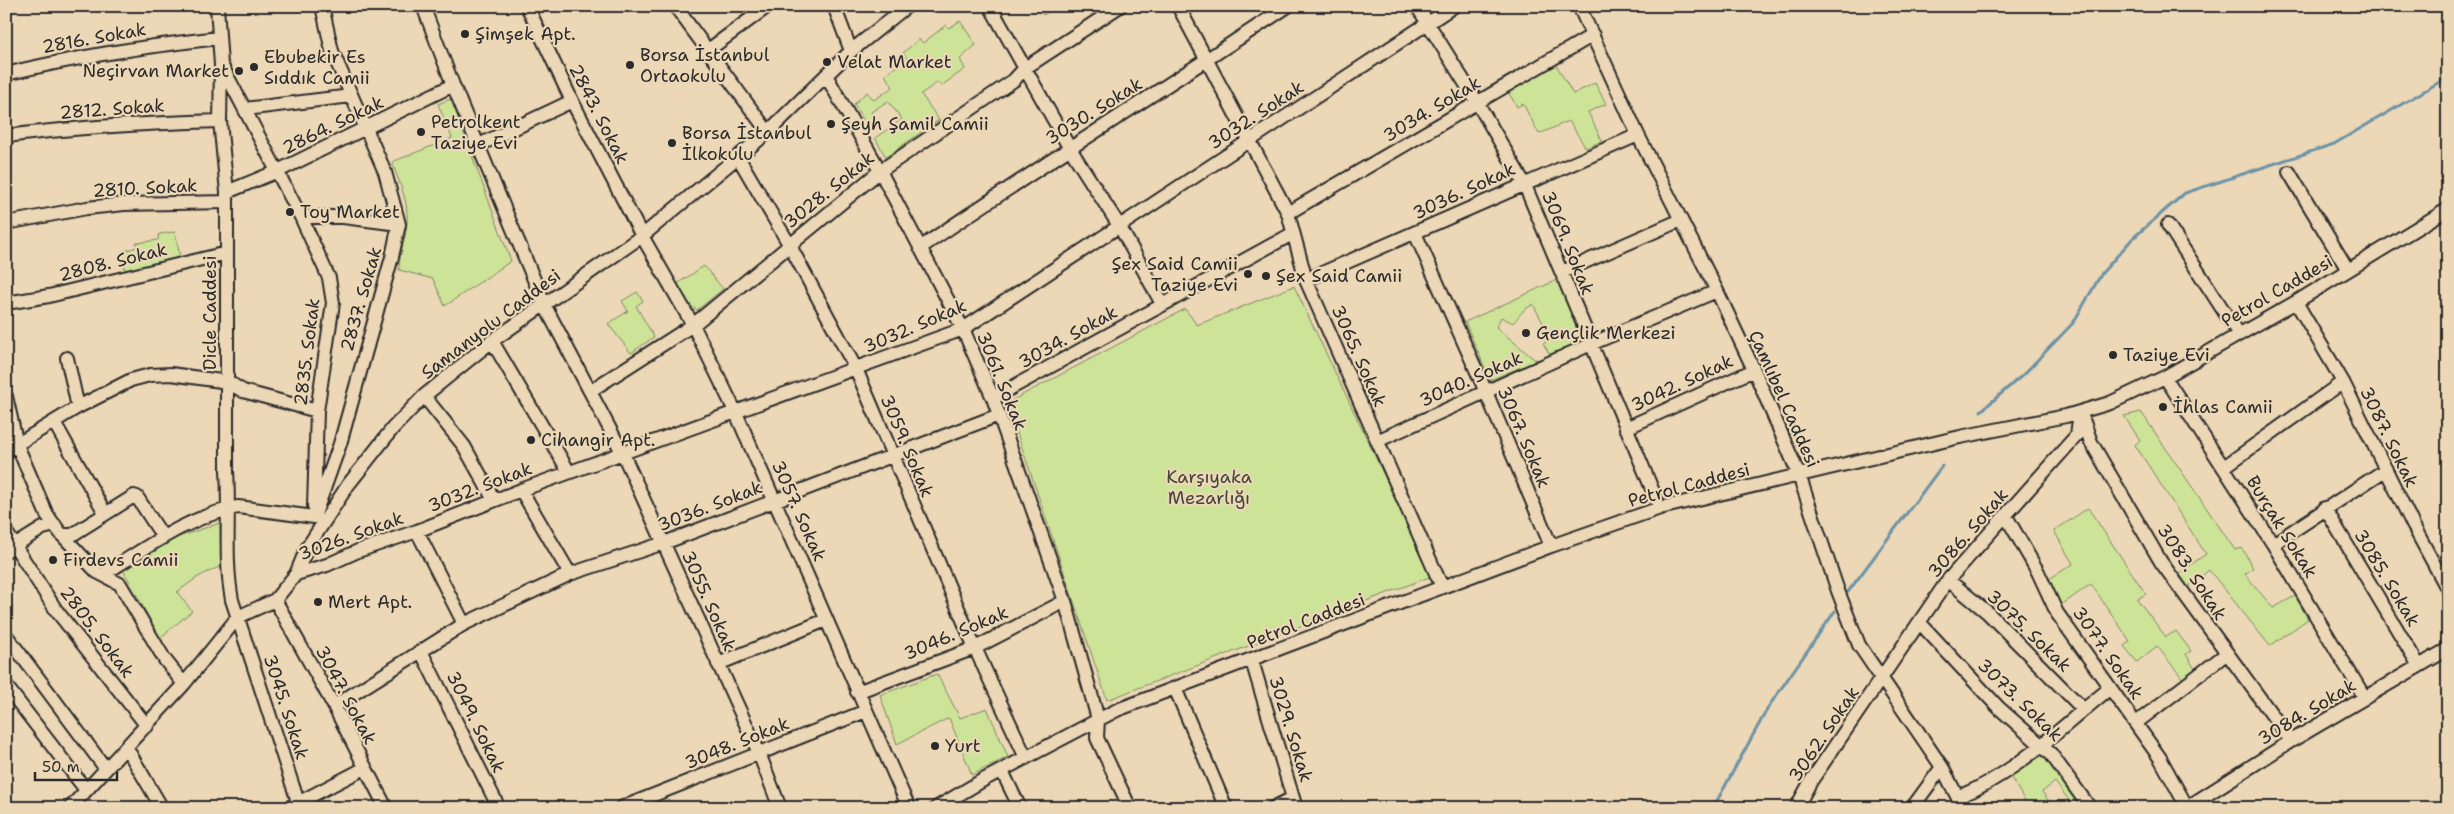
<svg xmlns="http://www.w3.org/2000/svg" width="2454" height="814" font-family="'Shantell Sans',sans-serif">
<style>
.green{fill:#cde398;stroke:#7c8762}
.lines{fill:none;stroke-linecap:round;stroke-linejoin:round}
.stream{stroke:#6c93a7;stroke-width:3}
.minor-casing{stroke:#2b2b2b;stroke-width:16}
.minor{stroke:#ecd7b6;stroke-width:12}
.poi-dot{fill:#2b2b2b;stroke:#ecd7b6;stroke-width:2}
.labels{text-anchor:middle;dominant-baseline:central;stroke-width:4.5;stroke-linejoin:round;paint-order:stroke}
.poi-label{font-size:18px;fill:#2b2b2b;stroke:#ecd7b6;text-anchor:start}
.street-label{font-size:18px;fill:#2b2b2b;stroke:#ecd7b6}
.park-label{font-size:18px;fill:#43473b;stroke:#ecd7b6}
</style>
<rect width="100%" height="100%" fill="#ecd7b6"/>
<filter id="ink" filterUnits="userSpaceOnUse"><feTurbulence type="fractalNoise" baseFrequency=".02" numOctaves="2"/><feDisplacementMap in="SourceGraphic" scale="10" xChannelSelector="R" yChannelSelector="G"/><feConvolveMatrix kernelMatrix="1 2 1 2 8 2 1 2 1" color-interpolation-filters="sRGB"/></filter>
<g filter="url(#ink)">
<path class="green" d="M1037,6H1059L1043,15Z
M960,21L976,45L960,59L965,69L941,86L938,82L921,94L939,120L886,157L875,138L902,119L888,101L871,112L878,124L869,129L854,104L867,92L874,100L893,87L885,75L907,58L903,53L919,39L923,43L946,25L949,28Z
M1555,63L1573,94L1595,83L1606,104L1588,112L1602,141L1586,148L1569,121L1539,134L1523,104L1517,107L1507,90Z
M451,99L511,261L445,306L433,279L399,270C399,250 409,232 407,212C406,196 397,177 392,162L452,138L438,104Z
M175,232L180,257L125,270L121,252L137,247L136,243L158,240L159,234Z
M704,266L723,289L697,310L691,306L677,284Z
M1557,280L1583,338L1582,341L1550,355L1543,343L1552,340L1533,304L1523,311L1513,323L1501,317L1496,327L1534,359L1539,360L1490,380L1465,322Z
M1294,286L1432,576L1107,700L1007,403L1185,309L1197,325Z
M637,292L643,301L636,306L654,337L631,353L608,324L628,311L622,301Z
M2141,412L2235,550L2242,548L2253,568L2245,574L2273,608L2295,596L2308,619L2270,646L2209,570L2188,587L2179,573L2206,554L2135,445L2140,440L2124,416Z
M2088,508L2146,594L2137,599L2166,637L2176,631L2191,651L2186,654L2195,669L2183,679L2157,646L2137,662L2124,646L2130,641L2091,584L2060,606L2046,581L2073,564L2054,531Z
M220,523L221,566L198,577L177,592L192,611L160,638L123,570L178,537Z
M937,674L960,718L987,708L1008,757L972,775L949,718L897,744L880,695Z
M2044,755L2052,763L2077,800L2071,803L2055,782L2042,792L2054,808H2029L2009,774Z"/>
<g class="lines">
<path class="stream" d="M1981,411L2025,373L2073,323L2102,273L2133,238L2185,193L2334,144L2448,77
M1848,592L1942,466
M1713,808L1769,706L1835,611"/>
<g class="minor-casing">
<path id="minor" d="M217,6L221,65L220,121L227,192V471C230,514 224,557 232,600L300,808
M423,6L453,85L545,306L623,454L759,753L780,808
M527,6L572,101L642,236L693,325L736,413L909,808
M675,6L768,132
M834,6L851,51
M990,6L1069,147L1120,227L1162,304
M1178,6L1288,213L1306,280L1442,587
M1417,6L1477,102L1524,183L1660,508
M1579,6L1638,135L1717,291L1754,370L1799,475L1838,591L1859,645L1942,767L1960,802
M707,51L768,6
M222,66L301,217L329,278L333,303L317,411L314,506
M6,74C78,56 146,46 219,38
M827,77L880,171L963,329L993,398L1065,601L1098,719L1097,738L1130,808
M245,109L351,96
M6,136C77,127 148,123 220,121
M479,145L572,101
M738,157L789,244L856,369L975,648L1026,758
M2289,172L2348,270
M227,192L278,171L453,85
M1288,213L1593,35
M301,217H343L399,224
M6,223L87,208L124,204L226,202
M2168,225L2238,333
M1415,233L1486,392L1551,546
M920,248C1041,165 1165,88 1288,6
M1562,272L1681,220
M1306,280L1638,135
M2296,302L2343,382L2413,525L2448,590
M6,303L49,296L227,253
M492,341L569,472
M67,358L78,407
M2165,377L2273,544L2365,698
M590,391L693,325L880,171L1014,80L1025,68L1120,6
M6,396L17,445L47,515L62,535L97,572L120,584L165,660L184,684
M424,396L464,446L494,500
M993,398L1292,234
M2081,414L2091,442L2161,562L2291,741
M54,422L105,513
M1626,428L1754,370
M1377,441L1591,344L1717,291
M6,451L78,407L131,380L150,375L171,374L228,382L243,391L317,411
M2224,467L2343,382
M521,490L570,574
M2325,508L2419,666
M2006,516L2038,572L2057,613L2160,758L2187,807
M417,531L464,624
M6,532L56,610L147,726
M62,535H72L134,496L137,497L163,537
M2273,544L2385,470
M6,551L43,528L55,525
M104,574C146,548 189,516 238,507L314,517L340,444L392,257L399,224L385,172L332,51L322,6
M296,574L327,565L358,551L417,531L521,490L963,329L1454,6
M1948,580L1987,612L2083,709
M275,600L334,706L386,808
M1920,623L1999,708L2051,754L2090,808
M6,635L106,769
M421,651L499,808
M1252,661L1296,808
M718,664L826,620
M6,686L86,790
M1175,688L1226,808
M857,692L975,648L1065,601
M334,706L464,624L570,574L664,543L999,415
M2136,723L2226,654
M126,747L162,808
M1002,771L1020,808
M1958,797C2016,774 2061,727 2109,689
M70,808L184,684L238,617L275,600L296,574L307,548L348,485L393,428L424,396L492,341L642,236L768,132L851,51L907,6
M288,808L365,768
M621,808L866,711
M936,808L985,779L1117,710L1551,546L1660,508L1960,437L2066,416L2110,403L2165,377L2296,302L2448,209
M1273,808L1293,798
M1796,808L1811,781L1948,580L2077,435L2080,412
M1912,808L1942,767
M2186,808L2291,741L2448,649"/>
</g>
<use href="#minor" class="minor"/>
</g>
</g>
<g class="poi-dot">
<circle cx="465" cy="34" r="5"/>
<circle cx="827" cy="62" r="5"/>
<circle cx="630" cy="65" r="5"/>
<circle cx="254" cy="67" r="5"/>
<circle cx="239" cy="71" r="5"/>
<circle cx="831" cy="124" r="5"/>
<circle cx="421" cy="132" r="5"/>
<circle cx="672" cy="143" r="5"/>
<circle cx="290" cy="212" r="5"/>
<circle cx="1248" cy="274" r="5"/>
<circle cx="1266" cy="276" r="5"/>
<circle cx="1526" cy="333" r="5"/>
<circle cx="2113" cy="355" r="5"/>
<circle cx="2163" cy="407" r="5"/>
<circle cx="531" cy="440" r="5"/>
<circle cx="53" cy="560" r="5"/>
<circle cx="318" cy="602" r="5"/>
<circle cx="935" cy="746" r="5"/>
</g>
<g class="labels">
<g class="poi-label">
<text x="475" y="34">Şimşek Apt.</text>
<text x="640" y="55">Borsa İstanbul<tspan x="640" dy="21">Ortaokulu</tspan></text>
<text x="264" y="57">Ebubekir Es<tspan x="264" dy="21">Sıddık Camii</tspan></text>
<text x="837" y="62">Velat Market</text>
<text x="229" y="71" text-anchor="end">Neçirvan Market</text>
<text x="431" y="122">Petrolkent<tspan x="431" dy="21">Taziye Evi</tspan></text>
<text x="841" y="124">Şeyh Şamil Camii</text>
<text x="682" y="133">Borsa İstanbul<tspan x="682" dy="21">İlkokulu</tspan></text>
<text x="300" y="212">Toy Market</text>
<text x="1238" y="264" text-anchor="end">Şex Said Camii<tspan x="1238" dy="21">Taziye Evi</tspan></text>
<text x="1276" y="276">Şex Said Camii</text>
<text x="1536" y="333">Gençlik Merkezi</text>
<text x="2123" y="355">Taziye Evi</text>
<text x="2173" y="407">İhlas Camii</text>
<text x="541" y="440">Cihangir Apt.</text>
<text x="63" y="560">Firdevs Camii</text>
<text x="328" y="602">Mert Apt.</text>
<text x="945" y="746">Yurt</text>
</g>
<g class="street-label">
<text transform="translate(94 38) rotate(-10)">2816. Sokak</text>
<text transform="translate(112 109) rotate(-4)">2812. Sokak</text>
<text transform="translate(1432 109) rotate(-31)">3034. Sokak</text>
<text transform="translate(1094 111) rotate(-32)">3030. Sokak</text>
<text transform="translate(599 114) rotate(63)">2843. Sokak</text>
<text transform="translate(1256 115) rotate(-33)">3032. Sokak</text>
<text transform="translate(333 125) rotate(-26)">2864. Sokak</text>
<text transform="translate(145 188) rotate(-3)">2810. Sokak</text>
<text transform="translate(829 190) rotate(-39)">3028. Sokak</text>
<text transform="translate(1464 191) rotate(-25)">3036. Sokak</text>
<text transform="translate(1568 243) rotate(68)">3069. Sokak</text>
<text transform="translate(113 262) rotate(-14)">2808. Sokak</text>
<text transform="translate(2277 291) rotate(-30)">Petrol Caddesi</text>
<text transform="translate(361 299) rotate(-74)">2837. Sokak</text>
<text transform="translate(210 313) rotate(-90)">Dicle Caddesi</text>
<text transform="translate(491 324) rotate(-37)">Samanyolu Caddesi</text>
<text transform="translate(915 326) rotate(-23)">3032. Sokak</text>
<text transform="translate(1068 337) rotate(-29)">3034. Sokak</text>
<text transform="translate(307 352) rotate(-83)">2835. Sokak</text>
<text transform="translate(1359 356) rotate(66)">3065. Sokak</text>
<text transform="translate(1471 379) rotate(-24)">3040. Sokak</text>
<text transform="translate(1002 381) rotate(68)">3061. Sokak</text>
<text transform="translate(1682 383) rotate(-25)">3042. Sokak</text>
<text transform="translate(1784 399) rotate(66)">Çamlıbel Caddesi</text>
<text transform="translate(1524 437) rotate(67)">3067. Sokak</text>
<text transform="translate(2389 437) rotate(64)">3087. Sokak</text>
<text transform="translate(907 446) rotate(67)">3059. Sokak</text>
<text transform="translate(1689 485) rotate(-15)">Petrol Caddesi</text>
<text transform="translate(480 487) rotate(-21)">3032. Sokak</text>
<text transform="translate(710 506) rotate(-21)">3036. Sokak</text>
<text transform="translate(799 511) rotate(66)">3057. Sokak</text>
<text transform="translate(2282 527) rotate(58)">Burçak Sokak</text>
<text transform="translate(1968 533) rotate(-49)">3086. Sokak</text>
<text transform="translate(351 536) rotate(-20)">3026. Sokak</text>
<text transform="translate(2192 572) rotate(57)">3083. Sokak</text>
<text transform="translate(2387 578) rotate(59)">3085. Sokak</text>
<text transform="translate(709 601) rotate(66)">3055. Sokak</text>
<text transform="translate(1306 621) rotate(-21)">Petrol Caddesi</text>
<text transform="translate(2029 631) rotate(44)">3075. Sokak</text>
<text transform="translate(97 632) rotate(53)">2805. Sokak</text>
<text transform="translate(956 633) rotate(-23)">3046. Sokak</text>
<text transform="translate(2108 653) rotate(55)">3077. Sokak</text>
<text transform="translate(346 695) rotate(62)">3047. Sokak</text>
<text transform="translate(2020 700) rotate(44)">3073. Sokak</text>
<text transform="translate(286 707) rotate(72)">3045. Sokak</text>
<text transform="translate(2307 712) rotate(-31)">3084. Sokak</text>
<text transform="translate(476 722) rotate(64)">3049. Sokak</text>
<text transform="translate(1291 729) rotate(73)">3029. Sokak</text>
<text transform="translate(1824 734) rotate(-56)">3062. Sokak</text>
<text transform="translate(737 743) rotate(-22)">3048. Sokak</text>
</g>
<g class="park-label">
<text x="1209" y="477">Karşıyaka<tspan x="1209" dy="21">Mezarlığı</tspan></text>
</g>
</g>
<rect width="2454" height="814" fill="none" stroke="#ecd7b6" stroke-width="25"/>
<rect x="12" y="12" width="2429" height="789" fill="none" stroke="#2b2b2b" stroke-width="2" filter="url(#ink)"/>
<path d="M35 772v8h82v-8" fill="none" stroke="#2b2b2b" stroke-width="2.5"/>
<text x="42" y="772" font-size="15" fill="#2b2b2b" stroke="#ecd7b6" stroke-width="4" paint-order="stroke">50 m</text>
</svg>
